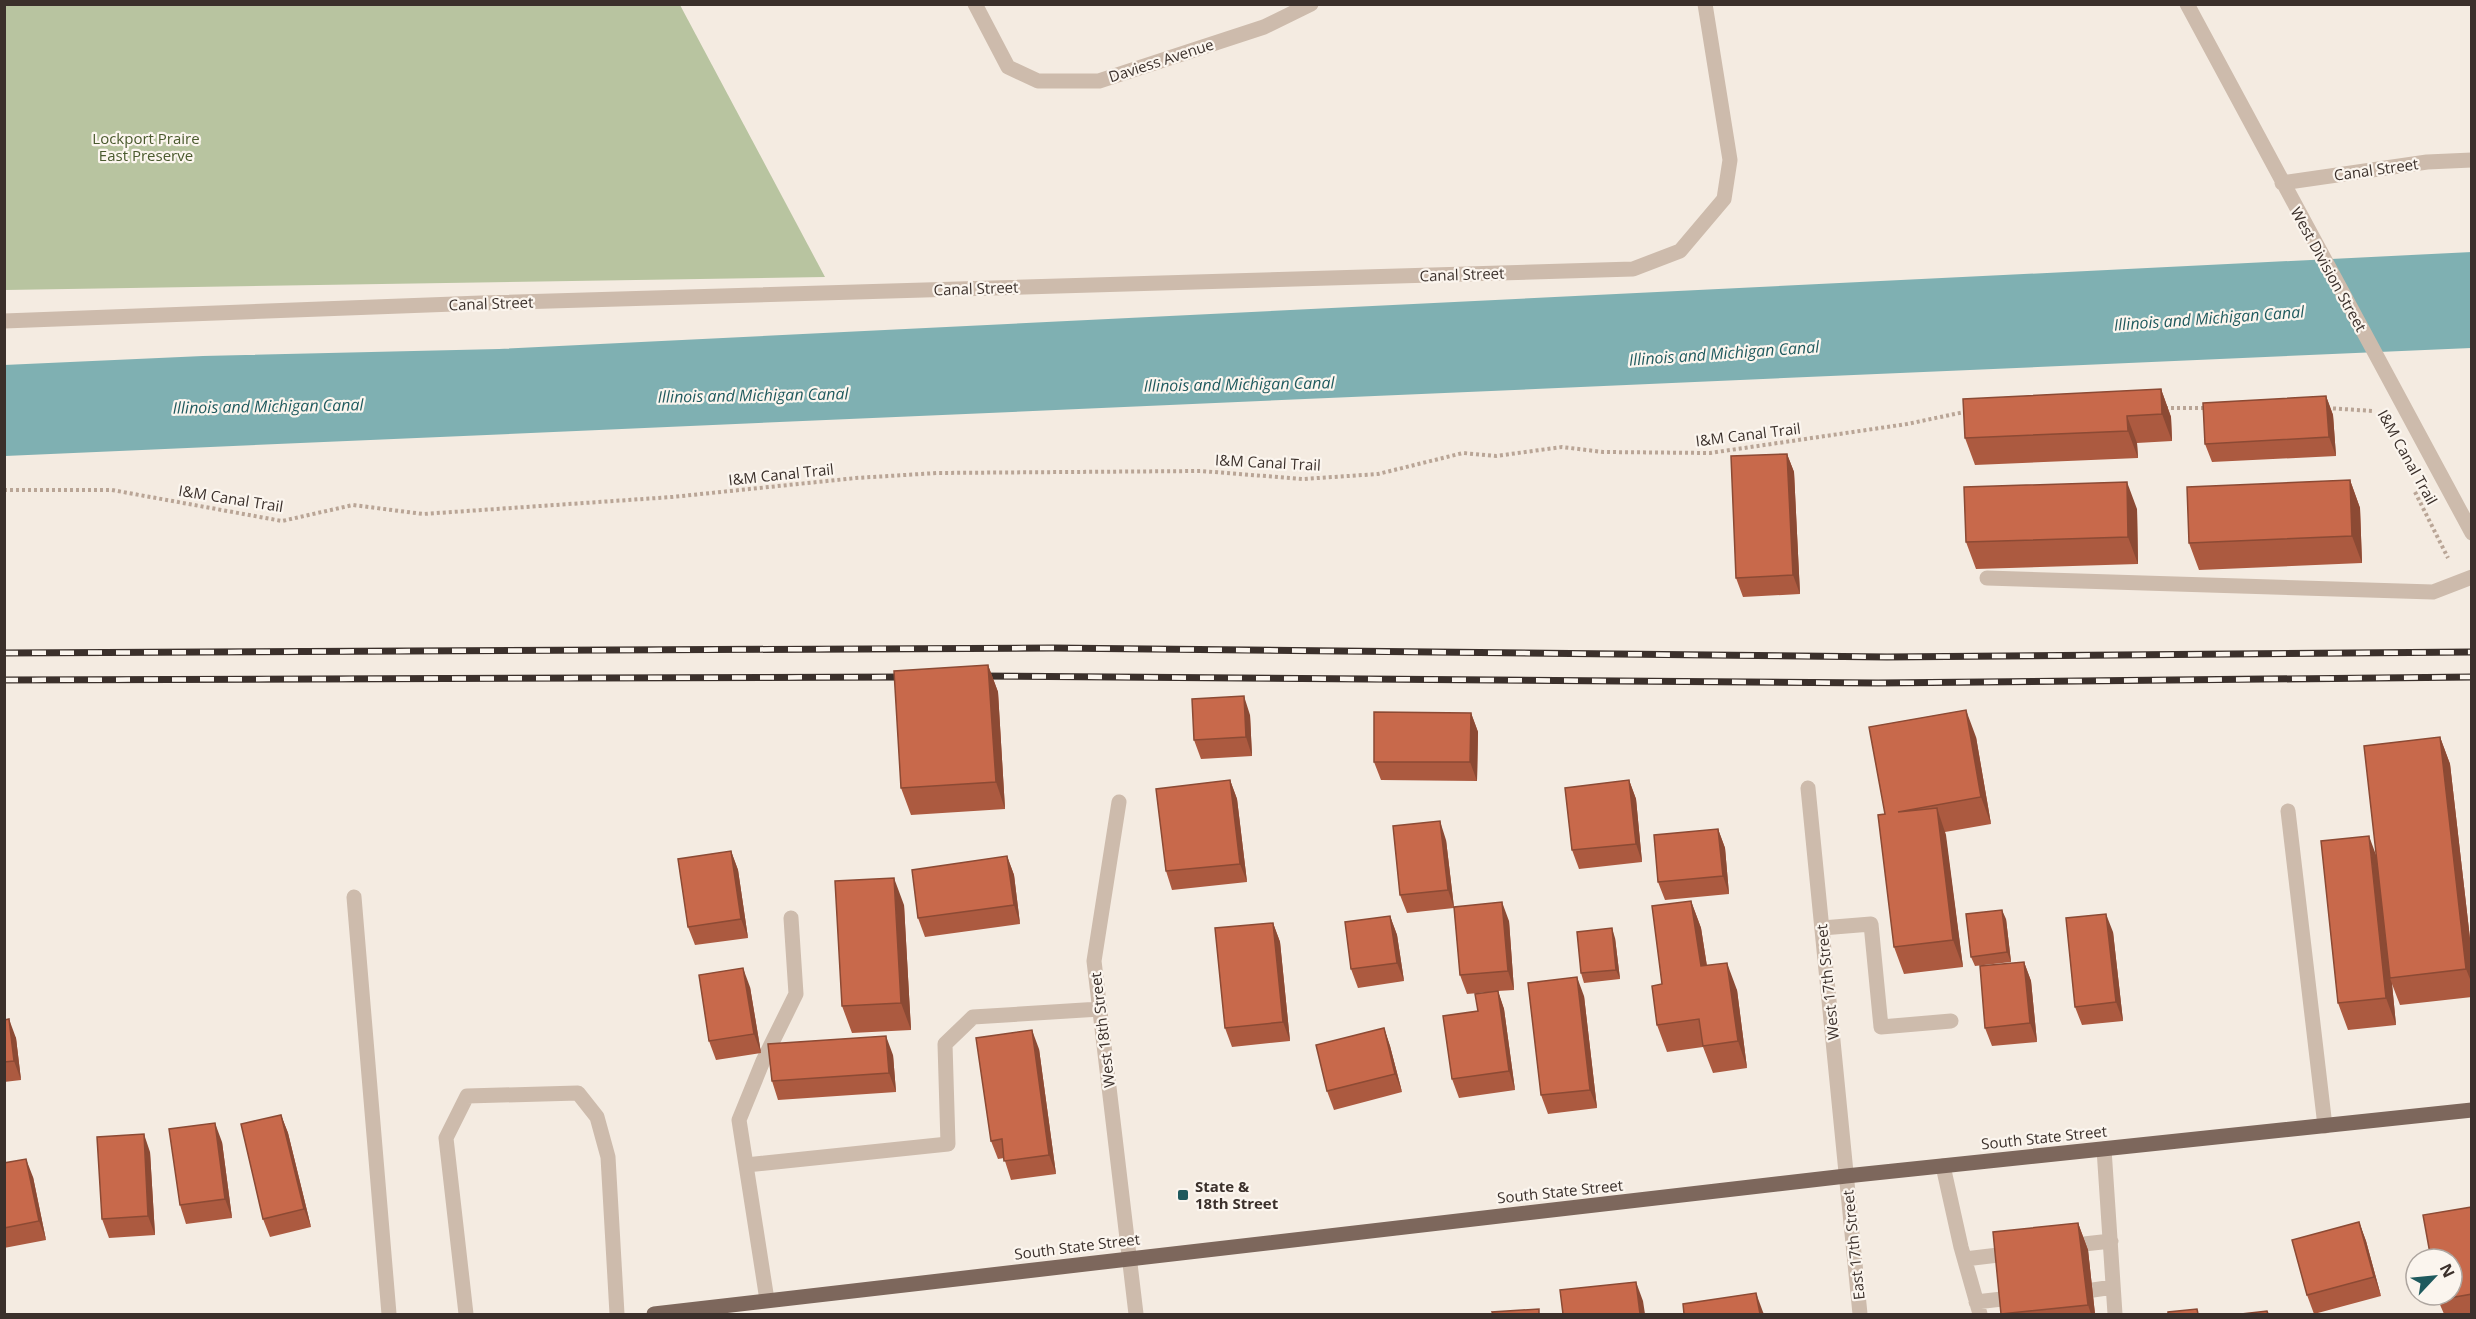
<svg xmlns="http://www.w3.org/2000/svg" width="2476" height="1319" font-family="'Open Sans',sans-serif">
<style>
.green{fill:#b8c4a0}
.water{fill:#7fb0b2}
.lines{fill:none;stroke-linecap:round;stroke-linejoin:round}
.path{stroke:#b9a596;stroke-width:4;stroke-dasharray:3 3;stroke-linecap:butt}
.minor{stroke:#cdbbac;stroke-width:15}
.major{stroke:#7d675c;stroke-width:15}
.rail-casing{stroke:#3b302b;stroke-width:7}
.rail{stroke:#fbf5ee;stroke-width:4.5;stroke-dasharray:14;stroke-linecap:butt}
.wall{fill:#ac5a40}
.shaded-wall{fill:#8c4a34}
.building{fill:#c8694b;stroke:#8c4a34;stroke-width:1.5}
.poi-dot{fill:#1f5a5e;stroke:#fbf5ee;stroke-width:2}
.labels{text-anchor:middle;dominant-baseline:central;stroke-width:4.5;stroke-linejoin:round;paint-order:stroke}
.street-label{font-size:15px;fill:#3b302b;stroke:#fbf5ee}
.park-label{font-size:15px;fill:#4a5a2e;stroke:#fbf5ee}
.poi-label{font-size:15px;font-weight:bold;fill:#3b302b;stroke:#fbf5ee;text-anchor:start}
.water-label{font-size:16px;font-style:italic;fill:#1f5a5e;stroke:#fbf5ee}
</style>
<rect width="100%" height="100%" fill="#f4ebe1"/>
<path class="green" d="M4,5H680L825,277L5,290Z"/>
<path class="water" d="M2472,252L2471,348L5,456L4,365L203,356L499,349Z"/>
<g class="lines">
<path class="path" d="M2165,408H2206
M2327,408L2373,411
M4,490H112L282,521L353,505L423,514L672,497L856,478L937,473L1201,471L1303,479L1378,474L1463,453L1496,456L1562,447L1603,452L1710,453L1907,424L1969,411
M2415,492L2448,558"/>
<path class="minor" d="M975,4L1008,67L1038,81H1099L1264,27L1311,4
M2187,4L2472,533
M2282,183L2427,162L2472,160
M4,321L481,303L1633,269L1680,251L1724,199L1730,160L1705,4
M1987,578L2433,592L2472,577
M1808,788L1860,1314
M1119,802L1094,961L1136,1314
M2288,811L2325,1126
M354,897L389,1314
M1822,928L1871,924L1881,1027L1951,1021
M2104,1149L2115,1314
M746,1165L948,1144L945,1044L973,1017L1100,1009
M1943,1166L1961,1247L1980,1314
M2066,1246L2111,1241
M1965,1259L2015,1253
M2093,1290L2113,1287
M767,1300L739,1120L763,1061L796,994L791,918
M1976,1302L2002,1299
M466,1314L446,1138L467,1096L578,1093L597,1117L608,1157L617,1314"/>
<path class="major" d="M654,1314L1846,1176L2472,1110"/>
<g class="rail-casing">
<path id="rail" d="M4,653L1052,648L1887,657L2472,652
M976,676L1878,683L2472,677
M4,680L910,677"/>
</g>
<use href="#rail" class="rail"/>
</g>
<path class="wall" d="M2161,389L2171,417L2172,441L2137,443L2138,458L1975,465L1965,438Z
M2326,396L2333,415L2336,456L2212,462L2205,444Z
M1787,454L1794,472L1800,594L1743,597L1736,578Z
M2350,480L2360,508L2362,563L2199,570L2189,543Z
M2137,509L2138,564L1976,569L1966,542Z
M988,665L998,692L1005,809L911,815L901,788Z
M1471,713L1478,732L1477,781L1381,780L1374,762Z
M1250,715L1252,756L1201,759L1194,740Z
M1976,737L1991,824L1945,832L1963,967L1904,974L1894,947L1885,814Z
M2440,737L2450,764L2472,956V997L2400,1005L2392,984L2396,1025L2348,1030L2338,1003L2376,854Z
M1230,780L1237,799L1247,882L1172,890L1166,871Z
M1629,780L1636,799L1642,862L1579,869L1572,850Z
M1718,829L1725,848L1729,894L1665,900L1658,882Z
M1446,840L1454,907L1509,921L1514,990L1498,991L1504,1009L1515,1090L1459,1098L1452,1079L1478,1011L1490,992L1467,994L1460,975L1454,908L1407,913L1400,895Z
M731,851L738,870L748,938L695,945L688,927Z
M1007,856L1014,875L1020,924L925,937L918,918Z
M1691,901L1701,928L1707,966L1737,990L1747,1068L1713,1073L1703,1047L1667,1052L1657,1025L1662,984Z
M904,905L911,1030L852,1033L842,1006Z
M1390,916L1397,935L1404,981L1358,988L1351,969Z
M2006,919L2011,962L1975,966L1971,957Z
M1273,923L1280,942L1290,1041L1232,1047L1225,1028Z
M2113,932L2123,1021L2082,1025L2075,1007Z
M1615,938L1620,979L1584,983L1581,973Z
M2024,962L2031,981L2037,1042L1992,1046L1985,1028Z
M750,987L761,1053L716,1060L709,1041Z
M1584,996L1597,1108L1548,1114L1541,1095Z
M4,1020L16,1038L21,1080L4,1082Z
M1384,1028L1390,1046L1402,1092L1334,1110L1327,1091Z
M1039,1049L1056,1174L1011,1180L1004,1158L998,1159L991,1141Z
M893,1055L896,1092L778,1100L772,1081Z
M281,1115L288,1133L311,1227L270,1237L263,1219Z
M222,1142L232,1218L186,1224L180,1205Z
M150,1152L155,1235L109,1238L102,1219Z
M4,1163L33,1177L46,1240L4,1248Z
M2472,1207V1314H2444L2438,1300Z
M2359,1222L2366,1241L2381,1296L2314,1314L2307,1295Z
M2078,1223L2088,1250L2095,1314H2001Z"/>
<path class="shaded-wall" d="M2161,389L2171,417L2172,441L2162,414Z
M2326,396L2333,415L2336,456L2329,437Z
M2127,416L2137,443L2138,458L2128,431Z
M1787,454L1794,472L1800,594L1793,575Z
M2350,480L2360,508L2362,563L2352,536Z
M2127,482L2137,509L2138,564L2128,537Z
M988,665L998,692L1005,809L996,782Z
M1244,696L1250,715L1252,756L1246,737Z
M1966,710L1976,737L1991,824L1981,797Z
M1471,713L1478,732L1477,781L1470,762Z
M2440,737L2450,764L2472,956V984L2466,969Z
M1230,780L1237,799L1247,882L1240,864Z
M1629,780L1636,799L1642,862L1636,844Z
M1937,808L1946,835L1963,967L1953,940Z
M1440,821L1446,840L1454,908L1448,890Z
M1718,829L1725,848L1729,894L1723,876Z
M2369,836L2379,863L2390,978L2392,984L2396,1025L2386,998Z
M731,851L738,870L748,938L741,919Z
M1007,856L1014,875L1020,924L1014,905Z
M894,878L904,905L911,1030L901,1003Z
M1691,901L1701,928L1711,993L1701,966Z
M1502,902L1509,921L1514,990L1508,971Z
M2002,910L2006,919L2011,962L2007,952Z
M2106,914L2113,932L2123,1021L2116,1002Z
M1390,916L1397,935L1404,981L1397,963Z
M1273,923L1280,942L1290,1041L1283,1022Z
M1612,928L1615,938L1620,979L1616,970Z
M2024,962L2031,981L2037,1042L2030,1023Z
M1727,963L1737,990L1747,1068L1738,1041Z
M743,968L750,987L761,1053L754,1034Z
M1577,977L1584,996L1597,1108L1590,1090Z
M1498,991L1504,1009L1515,1090L1509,1071Z
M9,1019L16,1038L21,1080L14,1061Z
M1384,1028L1390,1046L1402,1092L1395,1074Z
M1032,1030L1039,1049L1056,1174L1049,1155Z
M886,1036L893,1055L896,1092L889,1073Z
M281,1115L288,1133L311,1227L304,1209Z
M215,1123L222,1142L232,1218L225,1199Z
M144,1134L150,1152L155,1235L148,1216Z
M26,1159L33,1177L46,1240L39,1221Z
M2359,1222L2366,1241L2381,1296L2374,1277Z
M2078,1223L2088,1250L2095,1314H2091L2088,1305Z
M1636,1282L1643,1301L1645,1314H1640Z
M1756,1293L1763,1312L1764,1314H1760Z"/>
<path class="building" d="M2161,389L2162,414L2127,416L2128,431L1965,438L1963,399Z
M2326,396L2329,437L2205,444L2203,403Z
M1787,454L1793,575L1736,578L1731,456Z
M2350,480L2352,536L2189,543L2187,487Z
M2127,482L2128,537L1966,542L1964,487Z
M988,665L996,782L901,788L894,671Z
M1244,696L1246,737L1194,740L1192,699Z
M1966,710L1981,797L1898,812L1937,808L1953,940L1894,947L1878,815L1885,814L1869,727Z
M1374,712L1471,713L1470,762H1374Z
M2440,737L2466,969L2390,978L2364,746Z
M1230,780L1240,864L1166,871L1156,789Z
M1629,780L1636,844L1572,850L1565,788Z
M1440,821L1448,890L1400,895L1393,826Z
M1718,829L1723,876L1658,882L1654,835Z
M2369,836L2386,998L2338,1003L2321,841Z
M731,851L741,919L688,927L678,859Z
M1007,856L1014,905L918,918L912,870Z
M894,878L901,1003L842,1006L835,881Z
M1691,901L1701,966L1727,963L1738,1041L1703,1046L1699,1019L1657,1025L1652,986L1662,984L1652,906Z
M1502,902L1508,971L1460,975L1454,907Z
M2002,910L2007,952L1971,957L1966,914Z
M2106,914L2116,1002L2075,1007L2066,918Z
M1390,916L1397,963L1351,969L1345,922Z
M1273,923L1283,1022L1225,1028L1215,928Z
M1612,928L1616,970L1581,973L1577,932Z
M2024,962L2030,1023L1985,1028L1980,966Z
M743,968L754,1034L709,1041L699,975Z
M1577,977L1590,1090L1541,1095L1528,983Z
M1498,991L1509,1071L1452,1079L1443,1016L1478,1011L1475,994Z
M9,1019L14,1061L4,1062V1020Z
M1384,1028L1395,1074L1327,1091L1316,1045Z
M1032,1030L1049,1155L1004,1161L1002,1139L991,1141L976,1038Z
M886,1036L889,1073L772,1081L768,1044Z
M281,1115L304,1209L263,1219L241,1124Z
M215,1123L225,1199L180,1205L169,1129Z
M144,1134L148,1216L102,1219L97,1137Z
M26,1159L39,1221L4,1228V1163Z
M2472,1207V1294L2438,1300L2437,1295H2452V1259H2431L2423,1215Z
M2359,1222L2374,1277L2307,1295L2292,1240Z
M2078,1223L2088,1305L2001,1314L1993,1232Z
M1636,1282L1640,1314H1563L1560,1290Z
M1756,1293L1760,1314H1684L1683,1304Z
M1539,1309V1314H1493L1492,1312Z
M2197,1309L2198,1314H2168V1312Z
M2267,1311L2268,1314H2241Z"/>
<rect class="poi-dot" x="1177" y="1189" width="12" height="12" rx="3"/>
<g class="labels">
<g class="street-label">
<text transform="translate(1161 60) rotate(-18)">Daviess Avenue</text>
<text transform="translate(2376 169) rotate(-8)">Canal Street</text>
<text transform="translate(2329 269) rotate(61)">West Division Street</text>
<text transform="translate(1462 274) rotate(-2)">Canal Street</text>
<text transform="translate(976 288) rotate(-2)">Canal Street</text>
<text transform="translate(491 303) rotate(-2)">Canal Street</text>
<text transform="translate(1748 434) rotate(-7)">I&amp;M Canal Trail</text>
<text transform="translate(2408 457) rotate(61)">I&amp;M Canal Trail</text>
<text transform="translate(1268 462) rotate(3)">I&amp;M Canal Trail</text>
<text transform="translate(781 474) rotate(-6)">I&amp;M Canal Trail</text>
<text transform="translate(231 498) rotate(9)">I&amp;M Canal Trail</text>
<text transform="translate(1827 982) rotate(-96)">West 17th Street</text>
<text transform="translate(1102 1030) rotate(-97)">West 18th Street</text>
<text transform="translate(2044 1137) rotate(-6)">South State Street</text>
<text transform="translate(1560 1191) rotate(-6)">South State Street</text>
<text transform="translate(1853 1245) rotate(-96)">East 17th Street</text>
<text transform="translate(1077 1246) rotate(-7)">South State Street</text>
</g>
<g class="park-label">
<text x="146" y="138">Lockport Praire<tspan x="146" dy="17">East Preserve</tspan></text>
</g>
<g class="poi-label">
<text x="1195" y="1186">State &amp;<tspan x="1195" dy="17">18th Street</tspan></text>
</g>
<g class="water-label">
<text transform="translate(2209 318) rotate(-4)">Illinois and Michigan Canal</text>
<text transform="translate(1724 353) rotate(-4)">Illinois and Michigan Canal</text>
<text transform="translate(1239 384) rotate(-1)">Illinois and Michigan Canal</text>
<text transform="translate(753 395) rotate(-1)">Illinois and Michigan Canal</text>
<text transform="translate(268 406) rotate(-1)">Illinois and Michigan Canal</text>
</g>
</g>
<rect width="2476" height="1319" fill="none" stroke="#3b302b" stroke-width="12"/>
<g transform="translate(2434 1277) rotate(64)"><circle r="28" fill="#fbf5ee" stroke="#aea6a0" stroke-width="1.5"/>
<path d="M0-4.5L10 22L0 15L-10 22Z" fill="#1f5a5e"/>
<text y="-9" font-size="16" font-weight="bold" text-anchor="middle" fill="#3b302b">N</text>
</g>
</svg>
